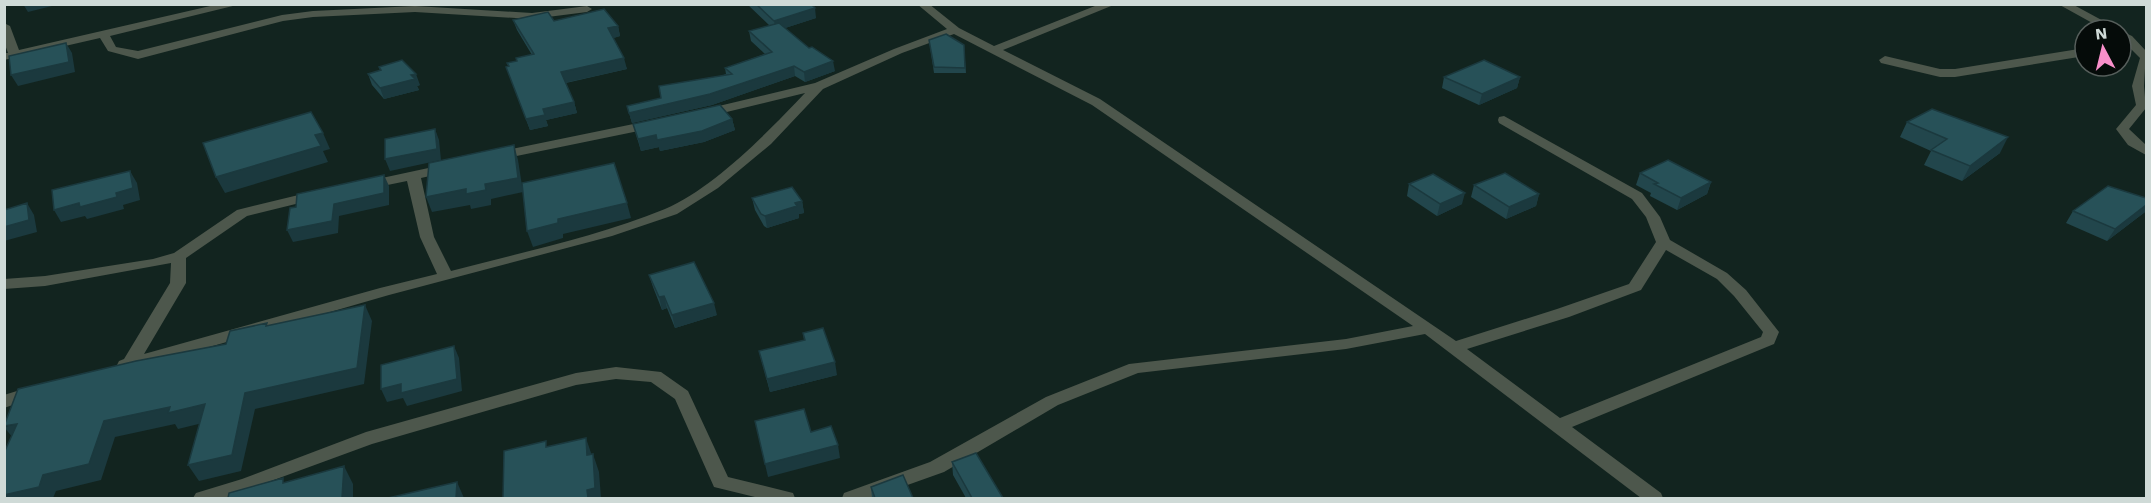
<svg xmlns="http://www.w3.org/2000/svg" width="2151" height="503" font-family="'Work Sans',sans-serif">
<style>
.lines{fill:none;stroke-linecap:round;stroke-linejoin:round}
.minor{fill:#4d574c;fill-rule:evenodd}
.wall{fill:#22464c}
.shaded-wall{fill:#1b393e}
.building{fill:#275158;stroke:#1b393e;stroke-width:1.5}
</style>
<rect width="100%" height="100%" fill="#12241f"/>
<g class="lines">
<path class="minor" d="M219,4H241L110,36L116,47L138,51L282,15L313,11L415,6L532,13L587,6L592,9L587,12L532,19L415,12L313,17L283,21L138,59L108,51L100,38L4,60V53H8L4,42V23L10,26L19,50Z
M917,4H929L959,28L994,46L1100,4H1116L1003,50L1100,99L1456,341L1557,309L1629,284L1656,242L1646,217L1632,199L1499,123L1498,120L1499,117L1504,116L1642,193L1660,217L1670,240L1727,273L1746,290L1779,332L1774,344L1572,427L1661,493L1663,498H1641L1425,334L1346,349L1138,373L1058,405L944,472L871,498H842L844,493L930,462L1046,397L1129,364L1346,339L1413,326L1092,105L954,34L902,53L823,89L771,144L718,188L677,214L612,236L389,295L130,370L119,369L117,365L119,361L124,359L170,283L171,263L45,286L4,289V279L45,276L153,259L174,253L237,210L315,191L322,195L320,198L247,216L186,258V283L144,354L380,288L437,274L420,237L407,181L368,189L361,185L368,181L447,164L454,168L452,171L421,178L434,237L451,271C522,252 597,237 665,209C714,188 769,131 805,93L706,117L700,113L702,110L815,83L894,49L947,29ZM1666,250L1717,279L1734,296L1763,332L1761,337L1560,418L1467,349L1569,317L1641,290Z
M2058,4H2072L2120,30H2105Z
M2121,31L2132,36L2146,51L2144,86L2146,108L2129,129L2146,145V155L2128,145L2116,129L2136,105L2132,86L2140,58L2121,39Z
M2085,48V56L1955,77H1940L1881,63L1879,60L1885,56L1940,69H1955Z
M653,120L658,121L659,124L658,127L497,160L490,156L497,152Z
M616,367L661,372L688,391L728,477L793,493L795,498H759L714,487L675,399L651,382L616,379L576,385L372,444L225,498H193L196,493L242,479L366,432L576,373Z
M33,386L39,388L42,392L39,396L4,408V395Z"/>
</g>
<path class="wall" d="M747,4H811L816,18L785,28L835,71L805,82L795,76L712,105L632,123L627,106L661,98L726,74L725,68L765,54L751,41L749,31L770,26Z
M513,20L554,21L618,26L620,36L613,38L627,69L566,83L574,102L577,113L546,120L548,126L530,130L506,67L508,66L507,63L517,61L532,55L517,30Z
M929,40L964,45L966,73H934Z
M379,67L420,85L417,86L419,90L384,99L372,85L368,74L380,71Z
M1444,77H1520L1517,88L1479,105L1442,88Z
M732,119L735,130L704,142L660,151L659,147L641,151L633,124Z
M1907,122L2000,153L1962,181L1924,165L1931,151L1900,137Z
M1640,173L1711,182L1707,194L1677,210L1650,196L1651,193L1636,185Z
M1409,184L1462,204L1437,216L1407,196Z
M1474,185L1539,194L1536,206L1506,219L1471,197Z
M752,198L802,201L804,213L799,214V218L767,228L764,226L755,210Z
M2073,211L2145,212L2107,241L2066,223Z
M649,275L717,315L675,328L667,308L662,310L653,287Z
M803,333L837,375L770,392L759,351L804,340Z
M952,462L1003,498H966L953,475Z
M871,487L913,498H872Z"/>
<path class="shaded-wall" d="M23,4H60L28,12Z
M815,8L816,18L776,31L774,21Z
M618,26L620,36L611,39L608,28Z
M66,43L72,53L75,72L18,86L11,75Z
M624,58L627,69L564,83L561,72Z
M833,61L835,71L805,82L804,72Z
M794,66L795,76L712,105L632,123L629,113Z
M416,74L420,85L417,86L419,90L384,99L380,88Z
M1520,77L1517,88L1479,105L1482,94Z
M574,102L577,113L546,120L548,126L530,130L526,119L543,109Z
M732,119L735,130L704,142L660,151L657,140Z
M435,129L439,140L441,160L390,171L385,159Z
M323,133L330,149L323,151L328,162L225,193L216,177L315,135Z
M656,135L659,147L641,151L638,139Z
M2008,137L2000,153L1962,181L1970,166Z
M514,145L518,160L523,192L491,199V205L471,209L470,205L432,212L426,197L466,189L485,184Z
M130,171L137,183L140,200L123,205L124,209L87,219L85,216L61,222L54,210L116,193Z
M384,175L389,186V205L339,216L338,233L293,242L287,230Z
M1711,182L1707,194L1677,210L1681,198Z
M1465,193L1462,204L1437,216L1440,204Z
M1539,194L1536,206L1506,219L1509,207Z
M802,201L804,213L799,214V218L767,228L765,216Z
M27,203L34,215L37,232L4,241V227Z
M627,203L631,218L563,234V238L533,247L527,231L558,219Z
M2146,205V210L2145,212L2107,241L2115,229Z
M664,296L667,308L662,310L659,297Z
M714,303L717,315L675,328L672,315Z
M365,305L372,321L364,384L255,409L241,471L199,481L188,465L245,393Z
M454,346L459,358L462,391L407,406L403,398L387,402L381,389Z
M835,362L837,375L770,392L767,379Z
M205,404L215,420L178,429L175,424L115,437L101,480L56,491L53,498H4V495L43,475L104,421L170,407Z
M17,424V443L4,427Z
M586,438L592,456L587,455Z
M838,445L840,458L768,477L765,464Z
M593,454L599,472L601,498H588L587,490Z
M344,466L353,484V498H342Z
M457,482L464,498H456Z"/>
<path class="building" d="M756,4H811L815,8L774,21Z
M604,9L618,26L608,28L624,58L561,72L574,102L543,109L545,115L526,119L506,67L509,66L507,63L517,61L516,58L534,54L513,20L548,12L554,21Z
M779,23L809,48L812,47L833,61L804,72L794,66L710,94L629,113L627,106L661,98L659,86L732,74L725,68L772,52L749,31Z
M946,34L964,45L965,68L934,67L929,40Z
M66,43L69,62L11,75L9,56Z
M402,60L416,74L411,75L415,79L380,88L368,74L381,70L379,67Z
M1484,60L1520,77L1482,94L1444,77Z
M720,105L732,119L702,131L657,140L656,135L638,139L633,124Z
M1932,109L2008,137L1970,166L1931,150L1947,139L1907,122Z
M311,112L323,133L315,135L321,146L216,177L203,143Z
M435,129L437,149L385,159V139Z
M514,145L518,178L485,184L486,190L466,194V189L426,197L429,163Z
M1668,160L1711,182L1681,198L1654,184L1658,183L1640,173Z
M614,163L627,203L558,219V223L527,231L522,183Z
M130,171L133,188L116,193L117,197L80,207L79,203L54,210L52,190Z
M1505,173L1539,194L1509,207L1474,185Z
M1433,174L1465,193L1440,204L1409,184Z
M384,175V193L334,204L332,221L287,230L290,208L296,207L297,194Z
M2108,186L2146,198V205L2115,229L2073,211Z
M792,187L802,201L795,203L797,206L765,216L761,214L752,198Z
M27,203L29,220L4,227V210Z
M694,262L714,303L672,315L664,296L659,297L649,275Z
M365,305L357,368L245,393L232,455L188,465L205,404L168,413L170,407L104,421L89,464L43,475L39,487L4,495V453L17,424L4,426L18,389L136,361L226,344L230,331L267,323L266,326Z
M823,328L835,362L767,379L759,351L805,340L803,333Z
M454,346L457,379L401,393V384L381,389V365Z
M804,409L811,432L831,426L838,445L765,464L755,421Z
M586,438L587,455L593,454L595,488L587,490L588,498H503L504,451L546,441V447Z
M976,453L1003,498H972L952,462Z
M344,466L342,498H228L229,493L283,478V483Z
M903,475L913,498H875L871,487Z
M457,482L456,498H388Z"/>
<rect width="2151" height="503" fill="none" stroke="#cfdad7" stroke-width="12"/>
<g transform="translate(2103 48) rotate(353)"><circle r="28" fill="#050b09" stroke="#565e5b" stroke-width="1.5"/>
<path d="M0-4.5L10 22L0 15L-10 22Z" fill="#f98fca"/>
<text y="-9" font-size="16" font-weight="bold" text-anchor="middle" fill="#cfdad7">N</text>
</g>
</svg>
